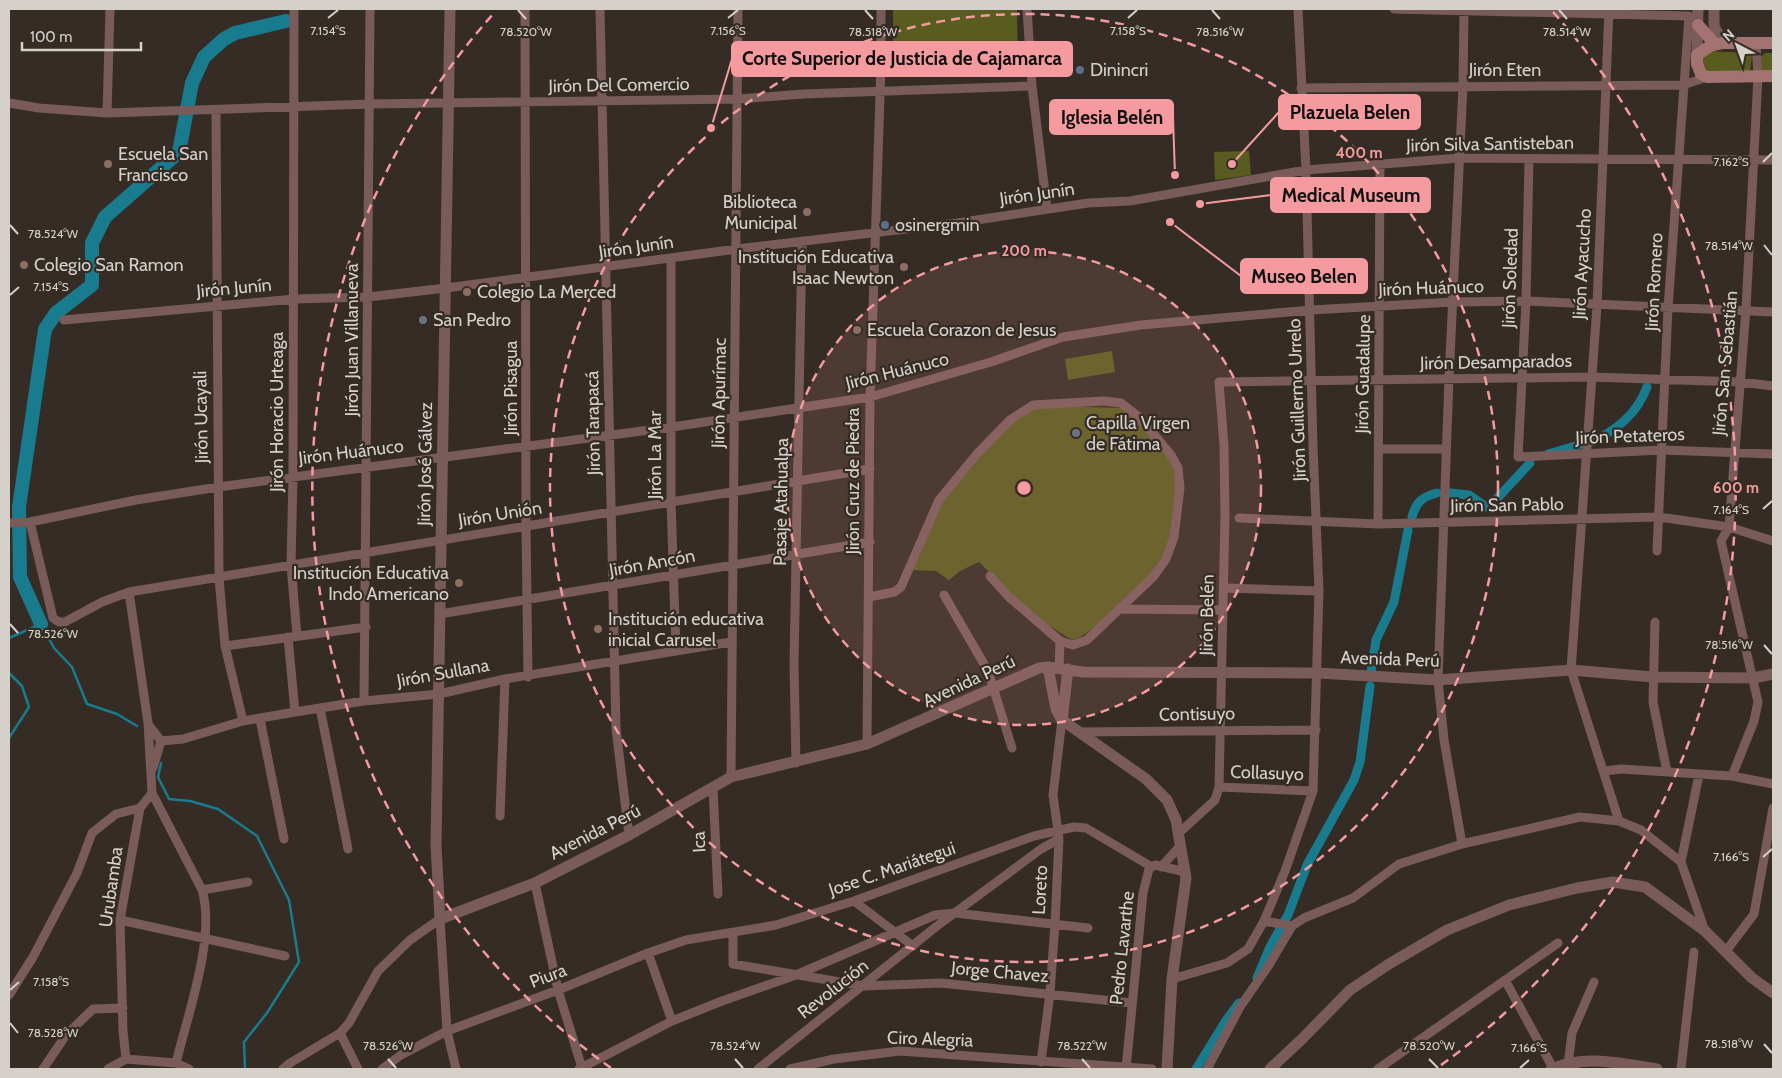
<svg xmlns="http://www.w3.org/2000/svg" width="1782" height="1078" font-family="Cabin,sans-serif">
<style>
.green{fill:#595c1f}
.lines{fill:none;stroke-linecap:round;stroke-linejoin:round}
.stream{stroke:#197c8e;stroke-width:2.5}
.canal{stroke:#197c8e;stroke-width:9}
.river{stroke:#197c8e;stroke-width:14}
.minor{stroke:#795b59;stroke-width:9}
.tertiary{stroke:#795b59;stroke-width:11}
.secondary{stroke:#a27370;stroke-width:12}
.ticks{fill:none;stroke:#d6d0cb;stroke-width:2}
.ring{fill:none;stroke:#f59b9f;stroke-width:2.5;stroke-dasharray:9 6}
.service-dot{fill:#5c6f8a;stroke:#352d25;stroke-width:2}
.education-dot{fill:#8d6e63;stroke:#352d25;stroke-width:2}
.worship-dot{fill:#6b7280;stroke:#352d25;stroke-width:2}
.labels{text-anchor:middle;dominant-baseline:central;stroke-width:4.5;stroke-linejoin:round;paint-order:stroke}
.poi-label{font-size:18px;fill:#d6d0cb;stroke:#352d25;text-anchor:start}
.street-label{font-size:18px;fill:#d6d0cb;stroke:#352d25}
.ticks-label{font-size:12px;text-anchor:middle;fill:#d6d0cb;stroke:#352d25;stroke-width:4.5;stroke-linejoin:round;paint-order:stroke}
.centre{fill:#f59b9f;stroke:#352d25;stroke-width:2.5}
.ring-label{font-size:15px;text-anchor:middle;font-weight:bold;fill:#f59b9f;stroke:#352d25;stroke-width:4.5;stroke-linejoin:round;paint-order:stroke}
.leader{fill:none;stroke:#f59b9f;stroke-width:2}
.callout-dot{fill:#f59b9f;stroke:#352d25;stroke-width:2}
.callout{fill:#f59b9f;stroke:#f59b9f;stroke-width:2}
.callout-label{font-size:19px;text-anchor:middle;font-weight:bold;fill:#111}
</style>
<rect width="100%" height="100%" fill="#352d25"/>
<path class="green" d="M893,9H1017L1018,60L1013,66L895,71L893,68Z
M1710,51L1748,53L1752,56L1750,72L1709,73L1699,63Z
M1765,53H1773V74L1762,70L1761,57Z
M1249,151L1251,175L1215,180L1214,152Z
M1112,351L1115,372L1068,380L1065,359Z
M1054,406L1123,408C1140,424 1160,441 1171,462C1181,483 1176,540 1163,559C1152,576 1136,590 1120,603C1106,616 1091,634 1073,640C1036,621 1008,590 979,562L960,571L949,580L936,571L913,570L942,503L975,461L1012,422L1034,409Z"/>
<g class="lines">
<path class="stream" d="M9,638L41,624L54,648L72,667L87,704L117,714L137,726
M9,673L22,686L29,707L9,738
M161,763L158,777L169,799L190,801L218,809L257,836L289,900L299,962L267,1013L244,1042L245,1069"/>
<path class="canal" d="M1588,443C1615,432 1637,414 1647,387
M1548,454L1579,445
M1450,493L1469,495L1486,507L1490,506L1530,463
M1412,517C1416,502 1422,497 1437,493
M1371,672L1376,640L1394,602L1408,530
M1257,978L1270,947L1288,915L1307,865L1354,780L1360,762L1370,686
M1196,1069L1225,1022L1239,1003"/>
<path class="river" d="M41,624L20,577L19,507L45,329L56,313L92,285V243L105,217L179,152L192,83L204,57L224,39L235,33L286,21"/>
<path class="minor" d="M294,9L293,476L291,565L297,636
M525,9L526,526L528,677
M600,9L616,729L629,835
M1027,9L1032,86L1047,209
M1394,9L1689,16L1693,19
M1609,9L1597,306L1571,670L1619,821
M1301,88L1683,85L1707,77
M9,103L39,108L107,113L370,104L738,99L803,94L1032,86
M216,111L219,578L225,646L243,721
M107,113L110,9
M1529,159L1526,301L1518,457L1662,450L1773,454
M671,259V501L676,651
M64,320L294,299L368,297L446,288L737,249L957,223L1088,203L1130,201L1306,170L1460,158L1773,160
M1379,449H1446
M1239,518L1378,524L1659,517L1729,527L1773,541
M30,522L53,618L59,622H65L102,602L129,592L870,469
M9,523L30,522L136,500L218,487L672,427L870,397L991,362L1063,337L1141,325L1311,310L1453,302L1526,301L1773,312
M1378,524L1380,164
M1657,551L1668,308L1689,16
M1224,588L1319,591
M944,595L988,671L1012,748
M869,597L894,592L901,587L939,500L976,455L1010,420L1033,405L1104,401L1121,403L1139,417L1171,455L1178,468L1180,488L1174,537L1166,559L1154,576L1087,640L1073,645L1060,641L1009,597L990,576
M1119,609L1222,610
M440,614L870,542
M1655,622L1653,702L1667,772
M288,637L295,712
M225,646L366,627
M1059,669L1060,641
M364,701L370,9
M320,708L348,849
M260,719L284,839
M148,724L161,741L153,768
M1078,732L1316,730
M161,741L183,739L243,721L295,712L364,701L439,694L505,679L731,642
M867,744L870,397L881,66V9
M796,763L794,664L802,241
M1605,771L1621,769L1732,776L1773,784
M1699,775L1681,862L1705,931
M1732,776L1754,721L1758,702L1721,541L1729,527L1746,309L1758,76L1756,43
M731,777L738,9
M1219,787L1313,791
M713,789L718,894
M152,793L202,890C216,936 188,1014 176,1063
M500,816L505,679
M1179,833L1215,800L1219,787L1225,516L1224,446L1219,382L1591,377L1740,382L1773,386
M1462,844L1444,740L1438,680L1449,378L1463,86L1464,9
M1161,867L1181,845
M535,883L558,990L582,1068
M202,890L248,882
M854,901L913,946
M440,919L447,1031L456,1069
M120,920L285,956
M1264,921L1292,926L1304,918L1353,898L1399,864L1462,844L1580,817L1619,821L1641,830L1681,862
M733,933V964L864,986L941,983L1132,1003
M1726,951L1754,914L1773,808
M648,953L672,1021
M1172,979L1227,963L1248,949L1264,921L1285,871L1313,791L1319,591L1313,446L1306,170L1298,9
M1505,980L1553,1068L1550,1069
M9,995L33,957L77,873L92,833L116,814L140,808
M340,1033L358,1069
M126,1059L123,1031L120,920L140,808L152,793L148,723L129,592
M1041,1062L1050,993L1055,924L1059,839L1053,795L1062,720
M43,1069L66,1035L93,1009L123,1008
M108,1069L126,1059L176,1063L189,1069
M283,1069L290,1063L340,1033L349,1023L378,971L410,940L440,919
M382,1069L401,1055L447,1031L558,990L648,953L686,940L776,925L854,901L1034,836L1074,827L1086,828L1152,867
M579,1069L672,1021L722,1001L796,975L935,915L955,913L1088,928
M758,1069L937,926L1041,849L1059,839
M790,1069L834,1059L900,1051L1152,1069
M1126,1069L1143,893L1149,869L1155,865L1186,872
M1207,1069L1240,1007L1269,965L1292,926
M1378,1069L1558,943
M1575,1069L1568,1065L1572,1033L1594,982
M1681,1069L1694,952"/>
<path class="tertiary" d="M450,9L436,845L440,919L535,883L629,835L731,777L867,744L1039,668L1048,667L1083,672L1318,673L1438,680L1571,670L1653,677L1753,678L1773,674
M1714,9V26L1723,43
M1697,55L1698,9
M1048,667L1056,709L1062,720L1146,779L1167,800L1176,820L1186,878L1172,979L1167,1069
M1062,720L1068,669
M1270,1069L1302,1039L1350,990L1389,964L1447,930L1509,905L1577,888L1613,882L1645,887L1705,931L1752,978L1773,993
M1552,1069C1585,1054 1623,1064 1657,1069"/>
<path class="secondary" d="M1698,25L1715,44
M1773,43H1723L1710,46L1697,55V64L1701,74L1707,77L1773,76"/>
</g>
<path class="ticks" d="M518,10L526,19M865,10L873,19M1212,10L1220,19M1559,10L1567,19M328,18L338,10M728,18L738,10M1128,18L1137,10M1763,162L1772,153M10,225L18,234M1764,245L1772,255M10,295L19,287M1763,509L1772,501M10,624L18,633M1764,645L1772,654M1763,857L1772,849M10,990L19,982M10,1023L18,1033M1764,1044L1772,1053M388,1059L396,1068M735,1059L743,1068M1082,1059L1090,1068M1429,1059L1438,1068M1520,1068L1529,1060"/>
<circle cx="1024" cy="488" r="237" fill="#f59b9f" fill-opacity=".12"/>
<g class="ring">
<circle cx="1024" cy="488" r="237"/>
<circle cx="1024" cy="488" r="474"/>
<path d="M611 1068A712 712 0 0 1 495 12M1553 12A712 712 0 0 1 1437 1068"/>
</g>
<g class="service-dot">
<circle cx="1080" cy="70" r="5"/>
<circle cx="885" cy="225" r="5"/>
</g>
<g class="education-dot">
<circle cx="108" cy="164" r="5"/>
<circle cx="807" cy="212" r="5"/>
<circle cx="24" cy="265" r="5"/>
<circle cx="904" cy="267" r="5"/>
<circle cx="467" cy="292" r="5"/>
<circle cx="857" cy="330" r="5"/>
<circle cx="459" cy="583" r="5"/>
<circle cx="598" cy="629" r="5"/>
</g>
<g class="worship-dot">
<circle cx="423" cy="320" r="5"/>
<circle cx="1076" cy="433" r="5"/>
</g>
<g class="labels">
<g class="poi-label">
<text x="1090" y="70">Dinincri</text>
<text x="118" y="154">Escuela San<tspan x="118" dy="21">Francisco</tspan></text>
<text x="797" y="202" text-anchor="end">Biblioteca<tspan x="797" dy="21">Municipal</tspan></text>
<text x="895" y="225">osinergmin</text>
<text x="894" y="257" text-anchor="end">Institución Educativa<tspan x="894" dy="21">Isaac Newton</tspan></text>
<text x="34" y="265">Colegio San Ramon</text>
<text x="477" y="292">Colegio La Merced</text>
<text x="433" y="320">San Pedro</text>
<text x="867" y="330">Escuela Corazon de Jesus</text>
<text x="1086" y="423">Capilla Virgen<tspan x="1086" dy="21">de Fátima</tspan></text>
<text x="449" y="573" text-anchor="end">Institución Educativa<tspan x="449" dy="21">Indo Americano</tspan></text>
<text x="608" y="619">Institución educativa<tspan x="608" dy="21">inicial Carrusel</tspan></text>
</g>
<g class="street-label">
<text x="1505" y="70">Jirón Eten</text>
<text transform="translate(619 85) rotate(-1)">Jirón Del Comercio</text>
<text transform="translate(1490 144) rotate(-1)">Jirón Silva Santisteban</text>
<text transform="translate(1037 194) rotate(-8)">Jirón Junín</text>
<text transform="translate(636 247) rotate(-8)">Jirón Junín</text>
<text transform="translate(1582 264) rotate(-87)">Jirón Ayacucho</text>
<text transform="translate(1510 278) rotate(-88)">Jirón Soledad</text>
<text transform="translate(1654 282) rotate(-87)">Jirón Romero</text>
<text transform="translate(234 288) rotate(-5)">Jirón Junín</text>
<text transform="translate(1431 288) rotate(-2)">Jirón Huánuco</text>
<text transform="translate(352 340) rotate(-90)">Jirón Juan Villanueva</text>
<text transform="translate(1496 362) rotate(-1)">Jirón Desamparados</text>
<text transform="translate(1725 363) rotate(-85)">Jirón San Sebastián</text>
<text transform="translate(897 371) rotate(-14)">Jirón Huánuco</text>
<text transform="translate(1363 374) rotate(-89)">Jirón Guadalupe</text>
<text transform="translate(511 388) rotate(-90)">Jirón Pisagua</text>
<text transform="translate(719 393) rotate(-89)">Jirón Apurímac</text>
<text transform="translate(1297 400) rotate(-92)">Jirón Guillermo Urrelo</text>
<text transform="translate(277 412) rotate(-90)">Jirón Horacio Urteaga</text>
<text transform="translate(201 417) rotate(-91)">Jirón Ucayali</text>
<text transform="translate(593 423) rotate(-91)">Jirón Tarapacá</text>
<text transform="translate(1630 436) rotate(-2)">Jirón Petateros</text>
<text transform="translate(351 452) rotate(-7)">Jirón Huánuco</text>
<text transform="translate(655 455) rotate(-90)">Jirón La Mar</text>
<text transform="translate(425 464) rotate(-89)">Jirón José Gálvez</text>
<text transform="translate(853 481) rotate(-90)">Jirón Cruz de Piedra</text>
<text transform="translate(781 502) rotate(-89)">Pasaje Atahualpa</text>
<text transform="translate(1507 505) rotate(-1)">Jirón San Pablo</text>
<text transform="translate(500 514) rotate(-9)">Jirón Unión</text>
<text transform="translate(652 563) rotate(-10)">Jirón Ancón</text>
<text transform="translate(1207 615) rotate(-89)">Jirón Belén</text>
<text transform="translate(1390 659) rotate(2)">Avenida Perú</text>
<text transform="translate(443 673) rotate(-10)">Jirón Sullana</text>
<text transform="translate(969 681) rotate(-25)">Avenida Perú</text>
<text transform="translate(1197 714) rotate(-1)">Contisuyo</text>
<text transform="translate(1267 773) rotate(2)">Collasuyo</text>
<text transform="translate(595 832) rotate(-27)">Avenida Perú</text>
<text transform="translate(699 842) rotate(-93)">Ica</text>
<text transform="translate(892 869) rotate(-19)">Jose C. Mariátegui</text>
<text transform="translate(111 887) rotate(-82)">Urubamba</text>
<text transform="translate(1040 890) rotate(-87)">Loreto</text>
<text transform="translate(1122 948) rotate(-84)">Pedro Lavarthe</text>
<text transform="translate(1000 972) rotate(5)">Jorge Chavez</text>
<text transform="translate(548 976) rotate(-21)">Piura</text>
<text transform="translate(833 989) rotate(-38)">Revolución</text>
<text transform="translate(930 1039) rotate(2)">Ciro Alegria</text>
</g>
</g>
<g class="ticks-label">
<text x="328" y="35">7.154°S</text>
<text x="728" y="35">7.156°S</text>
<text x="1128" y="35">7.158°S</text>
<text x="1567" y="36">78.514°W</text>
<text x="526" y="36">78.520°W</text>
<text x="873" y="36">78.518°W</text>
<text x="1220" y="36">78.516°W</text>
<text x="1731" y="166">7.162°S</text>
<text x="53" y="238">78.524°W</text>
<text x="1729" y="250">78.514°W</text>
<text x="51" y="291">7.154°S</text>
<text x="1731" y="514">7.164°S</text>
<text x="53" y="638">78.526°W</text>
<text x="1729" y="649">78.516°W</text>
<text x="1731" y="861">7.166°S</text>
<text x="51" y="986">7.158°S</text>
<text x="53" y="1037">78.528°W</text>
<text x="1729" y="1048">78.518°W</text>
<text x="388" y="1050">78.526°W</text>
<text x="735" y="1050">78.524°W</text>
<text x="1082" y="1050">78.522°W</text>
<text x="1429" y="1050">78.520°W</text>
<text x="1529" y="1052">7.166°S</text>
</g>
<circle cx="1024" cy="488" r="8" class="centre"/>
<g class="ring-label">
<text x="1359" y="158">400 m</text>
<text x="1024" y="256">200 m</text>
<text x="1736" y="493">600 m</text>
</g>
<path class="leader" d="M711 128L732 59M1232 164L1279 112M1175 175L1173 117M1200 204L1271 195M1170 222L1241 276"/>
<g class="callout-dot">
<circle cx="711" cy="128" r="5"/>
<circle cx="1232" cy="164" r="5"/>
<circle cx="1175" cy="175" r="5"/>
<circle cx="1200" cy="204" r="5"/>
<circle cx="1170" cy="222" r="5"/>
</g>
<g class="callout">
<rect x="732" y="42" width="340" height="34" rx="5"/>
<rect x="1279" y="95" width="141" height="34" rx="5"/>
<rect x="1050" y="100" width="123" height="34" rx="5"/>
<rect x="1271" y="178" width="159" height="34" rx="5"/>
<rect x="1241" y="259" width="126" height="34" rx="5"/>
</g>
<g class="callout-label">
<text x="902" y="65">Corte Superior de Justicia de Cajamarca</text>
<text x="1350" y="119">Plazuela Belen</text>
<text x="1112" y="124">Iglesia Belén</text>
<text x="1351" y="202">Medical Museum</text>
<text x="1304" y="283">Museo Belen</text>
</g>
<rect width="1782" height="1078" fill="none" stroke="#d6d0cb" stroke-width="20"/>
<g transform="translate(1737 45) rotate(319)" stroke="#352d25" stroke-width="4" paint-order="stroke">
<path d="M0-4L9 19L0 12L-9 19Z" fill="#d6d0cb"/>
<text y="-8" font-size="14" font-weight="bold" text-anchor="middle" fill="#d6d0cb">N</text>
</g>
<path d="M22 42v8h119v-8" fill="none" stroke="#d6d0cb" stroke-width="2.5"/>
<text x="30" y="42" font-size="15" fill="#d6d0cb" stroke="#352d25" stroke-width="4" paint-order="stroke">100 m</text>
</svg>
